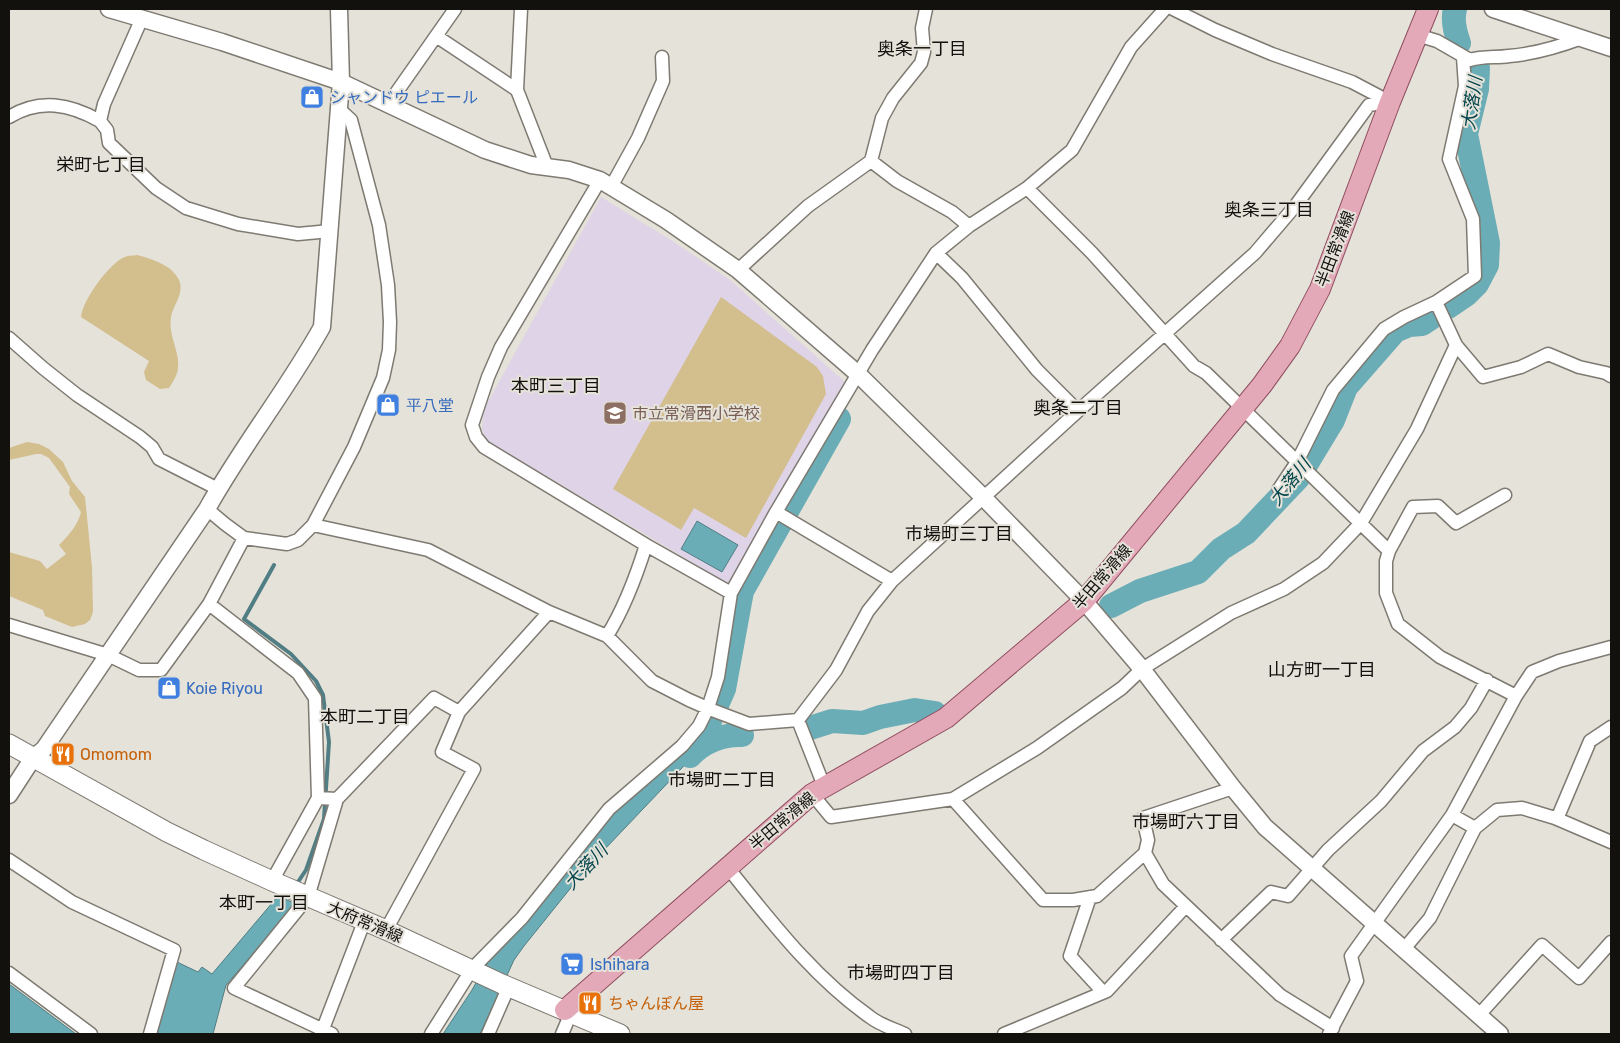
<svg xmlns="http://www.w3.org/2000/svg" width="1620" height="1043" font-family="Rubik,'Noto Sans JP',sans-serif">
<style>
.education{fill:#dfd3e7}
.green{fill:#d3be8e}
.water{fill:#6aadb6;stroke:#507e84}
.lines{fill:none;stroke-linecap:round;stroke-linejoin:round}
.stream{stroke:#507e84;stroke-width:4}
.river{stroke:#6aadb6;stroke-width:24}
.minor-casing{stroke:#7e7a72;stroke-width:15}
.tertiary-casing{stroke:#7e7a72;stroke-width:19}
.secondary-casing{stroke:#7e7a72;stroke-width:21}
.primary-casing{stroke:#8f4e5f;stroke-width:22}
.minor{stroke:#fff;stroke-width:12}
.tertiary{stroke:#fff;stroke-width:16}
.secondary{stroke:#fff;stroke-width:19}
.primary{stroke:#e4a9b9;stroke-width:20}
.labels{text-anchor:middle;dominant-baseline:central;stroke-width:4;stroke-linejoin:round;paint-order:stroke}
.shop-label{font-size:16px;fill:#366cbe;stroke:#e5e2d9;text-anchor:start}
.street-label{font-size:16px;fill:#12110e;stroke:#e5e2d9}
.education-label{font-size:16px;fill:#785e54;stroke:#e5e2d9;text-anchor:start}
.food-label{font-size:16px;fill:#c56008;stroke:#e5e2d9;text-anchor:start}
.neighbourhood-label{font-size:18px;fill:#12110e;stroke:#e5e2d9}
.water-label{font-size:18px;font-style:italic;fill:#05464d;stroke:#e5e2d9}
</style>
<rect width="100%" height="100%" fill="#e5e2d9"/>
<path class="education" d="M601,197L674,242L730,280L845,382L729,584L489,442L484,436L482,428L484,409Z"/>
<path class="green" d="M137,255C152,259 172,265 179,280C185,293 173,305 171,317C168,336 180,352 178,367C178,374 173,382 169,388L160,389L146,380L144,372L149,361L81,317C82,301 110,262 125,257C128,255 133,256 137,255Z
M721,297L817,367L823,376L826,394L746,538L694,508L681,530L613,489Z
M27,442L39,444L49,449L63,462L72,481L85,497L92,567L93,612L90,620L85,624L72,627L45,616L43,610L9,596V552L40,561L47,569L66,554L59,545C69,535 78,525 81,512L69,494L70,487L49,458L41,454H36L9,460V448Z"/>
<path class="water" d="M697,521L738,545L722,572L681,549Z
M710,721L707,738L716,740L699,750L586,869L524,946L514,960L480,1034H443L472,990L488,961L613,812L694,740Z
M278,896L296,904L226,985L213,1034H157L177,962L198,972L202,967L212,974Z
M9,984L76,1034H9Z"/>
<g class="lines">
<path class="stream" d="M274,565L244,619L291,654L316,681L323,695L329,742L324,819L306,870L296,885"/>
<path class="river" d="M1455,9C1452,20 1455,32 1459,43
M1448,307L1467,294L1477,284L1487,265L1488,243L1466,134L1477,89L1478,68L1470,64
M1111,606L1140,591L1198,572L1221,549L1246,533L1298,478L1333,420L1346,387L1395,331L1409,325L1422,324L1431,318
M810,728L832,721L863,723L880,717L915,710L935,713
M698,748L724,689L742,591L839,419
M690,756C703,742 723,734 742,735"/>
<g class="minor-casing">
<path id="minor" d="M521,9L517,90L547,167
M1173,9L1215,30L1272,54L1352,82L1390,102
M142,18L104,104L100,121L107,130L109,143L156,188L186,208L238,224L298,234L330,231
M1417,35L1437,41L1470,60C1483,56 1496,58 1509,56C1534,54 1558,47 1582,38
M436,36L517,90
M389,103L455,9
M9,117C40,98 70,104 100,121
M871,161L897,181L952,212L969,226
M600,180L501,347L488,377L472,425L476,437L484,447L646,545L731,593
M611,187L638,138L663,81L662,57
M1027,188L1092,253L1194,366L1206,373L1389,551
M936,253L962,278L1037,370L1078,411
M738,270L808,206L871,161L882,118L893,98L921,63L924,52L922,28L926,9
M1436,302L1456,345L1483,377L1521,367L1548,354L1579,367L1606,373L1611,376
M9,338L43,368L77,395L140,437L152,447L159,459L218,489
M1279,489L1297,462L1333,390L1384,329L1404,317L1436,302L1475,276L1473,219L1449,159L1465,86L1463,57
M1505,495L1456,523L1438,506L1413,507L1389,551L1386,561V593L1398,624L1440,657L1516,696
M207,509L225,524L244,538L287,544L298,540L313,525L354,447L383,378L389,350L390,322L388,285L379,225L351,120L339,109
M776,512L892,581
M313,525L428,550L549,612L607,636L652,681L689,700L712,710L749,724L798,720L836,670L868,611L892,581L1078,411L1255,253L1296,205L1369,105L1390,102
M209,604L298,673L315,698L318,798L272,881
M9,625L108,655L139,670H161L209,604L244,538
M607,636C625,607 636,577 646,545
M798,720L824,786
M812,794L831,817L953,799L1037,748L1122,688L1142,669L1231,613L1284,589L1323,563L1361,523L1417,429L1456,345
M318,798L337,799L434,698L459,712
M953,799L1043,900H1073L1097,896L1145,853L1148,840L1143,818L1233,788
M1452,815L1475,828
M1557,819L1590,741L1611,727
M1145,853L1163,884L1280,995L1333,1028
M9,860L72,902L174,950L150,1034
M728,868C771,921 813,977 870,1017C880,1025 894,1029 905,1034
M1090,897L1070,956L1103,992
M386,930L474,769L442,752L459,712L549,612
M1221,940L1271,892L1288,896L1328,850L1381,801L1423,751L1455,727L1471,708L1487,680
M1404,949L1430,918L1475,828L1497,810L1522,808L1555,818L1611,842
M9,973L91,1034
M1479,1015L1542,945L1579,978L1611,942
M321,1034L364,922
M332,1034L234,988L308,897L337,799
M431,1034L472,969L522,918L609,809L682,746L699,726L708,708L718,677L731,593L776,512L872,350L936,253L969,226L1027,188L1072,150L1131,47L1165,9
M488,1034L509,986
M562,1034L571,1013
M1004,1034L1107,991L1186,906
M1329,1034L1357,981L1351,956L1452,815L1516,696L1532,672L1559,661L1611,647"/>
</g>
<g class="tertiary-casing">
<path id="tertiary" d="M109,9L222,42L341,82L485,150L531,165L569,170L600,180L666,220L738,270L858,374L984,498L1084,601L1142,669L1233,788L1265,827L1500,1034
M1493,9L1611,48
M9,795L33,758L44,749L207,509C242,446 287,390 322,327L341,82L339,9"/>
</g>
<g class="secondary-casing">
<path id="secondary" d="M9,744L167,832L204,850L272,881L386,930L502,984L620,1034"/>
</g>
<g class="primary-casing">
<path id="primary" d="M565,1010L812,794L946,718L1084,601L1262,385L1290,346L1320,289L1390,102L1428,9"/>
</g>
<use href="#minor" class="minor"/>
<use href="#tertiary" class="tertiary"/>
<use href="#secondary" class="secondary"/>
<use href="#primary" class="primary"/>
</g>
<defs>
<g id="shop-square" transform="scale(1.25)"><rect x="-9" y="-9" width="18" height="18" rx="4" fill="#3f7fe0" stroke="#e5e2d9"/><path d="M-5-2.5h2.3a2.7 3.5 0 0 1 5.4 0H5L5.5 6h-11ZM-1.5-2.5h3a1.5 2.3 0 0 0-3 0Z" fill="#fff"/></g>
<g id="school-square" transform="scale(1.25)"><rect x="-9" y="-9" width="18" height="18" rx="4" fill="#8d6e63" stroke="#e5e2d9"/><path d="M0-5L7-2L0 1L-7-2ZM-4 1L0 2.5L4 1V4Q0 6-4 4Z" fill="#fff"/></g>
<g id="restaurant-square" transform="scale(1.25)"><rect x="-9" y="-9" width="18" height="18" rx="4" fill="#e8710a" stroke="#e5e2d9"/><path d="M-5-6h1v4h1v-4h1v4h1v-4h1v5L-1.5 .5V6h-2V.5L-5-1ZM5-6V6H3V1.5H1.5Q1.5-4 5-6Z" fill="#fff"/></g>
<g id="supermarket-square" transform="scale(1.25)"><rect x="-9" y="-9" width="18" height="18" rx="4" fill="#3f7fe0" stroke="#e5e2d9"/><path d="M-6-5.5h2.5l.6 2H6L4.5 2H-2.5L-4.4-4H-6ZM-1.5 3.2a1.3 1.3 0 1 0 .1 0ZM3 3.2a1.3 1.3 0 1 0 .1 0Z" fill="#fff"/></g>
</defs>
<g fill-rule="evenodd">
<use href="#shop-square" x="312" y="97"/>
<use href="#shop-square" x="388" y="405"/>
<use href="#school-square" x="615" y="413"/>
<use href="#shop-square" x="169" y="688"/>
<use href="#restaurant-square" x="63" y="754"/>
<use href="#supermarket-square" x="572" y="964"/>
<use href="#restaurant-square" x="590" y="1003"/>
</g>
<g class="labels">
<g class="shop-label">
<text x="330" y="97">シャンドウ ピエール</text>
<text x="406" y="405">平八堂</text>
<text x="186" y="688">Koie Riyou</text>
<text x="590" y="964">Ishihara</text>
</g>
<g class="street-label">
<text transform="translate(1335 249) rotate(-69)">半田常滑線</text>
<text transform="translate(1102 577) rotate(-49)">半田常滑線</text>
<text transform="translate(782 821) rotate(-40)">半田常滑線</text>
<text transform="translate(365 922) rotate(23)">大府常滑線</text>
</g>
<g class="education-label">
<text x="632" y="413">市立常滑西小学校</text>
</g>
<g class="food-label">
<text x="80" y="754">Omomom</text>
<text x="608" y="1003">ちゃんぽん屋</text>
</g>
<g class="neighbourhood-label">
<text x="922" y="49">奥条一丁目</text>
<text x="101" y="165">栄町七丁目</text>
<text x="1269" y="210">奥条三丁目</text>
<text x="556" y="386">本町三丁目</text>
<text x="1078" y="408">奥条二丁目</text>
<text x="959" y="534">市場町三丁目</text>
<text x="1322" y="670">山方町一丁目</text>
<text x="365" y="717">本町二丁目</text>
<text x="722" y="780">市場町二丁目</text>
<text x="1186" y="822">市場町六丁目</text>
<text x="264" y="903">本町一丁目</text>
<text x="901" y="973">市場町四丁目</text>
</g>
<g class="water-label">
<text transform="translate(1472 103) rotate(-82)">大落川</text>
<text transform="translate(1290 482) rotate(-51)">大落川</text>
<text transform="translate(586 867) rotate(-47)">大落川</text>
</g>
</g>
<rect width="1620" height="1043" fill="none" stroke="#12110e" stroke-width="20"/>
</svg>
